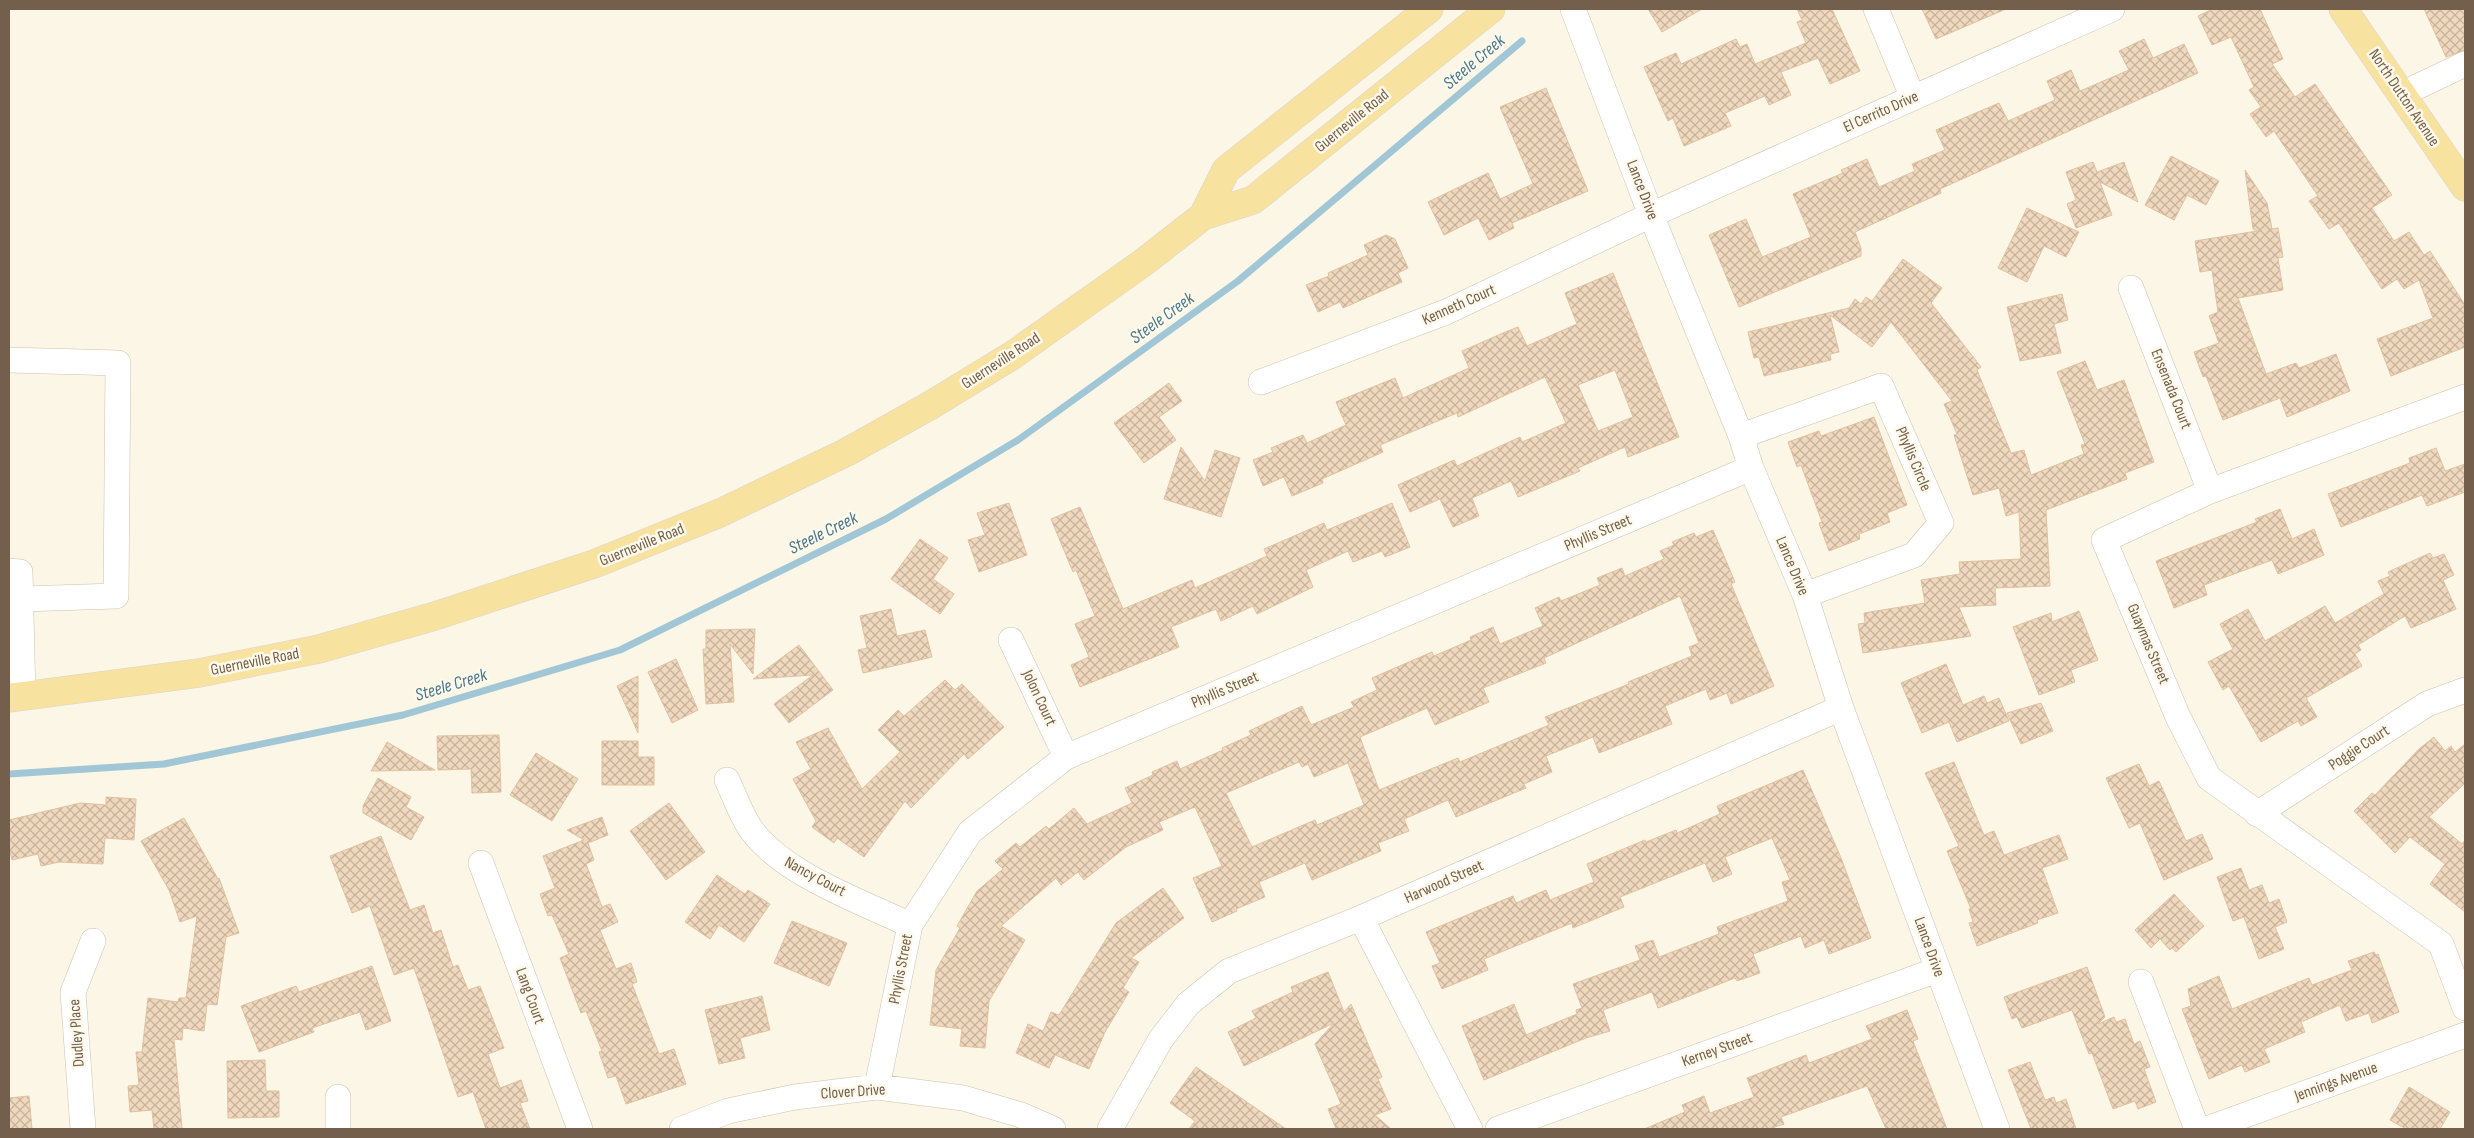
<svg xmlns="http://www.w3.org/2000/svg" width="2474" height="1138" font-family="'Sofia Sans Condensed',sans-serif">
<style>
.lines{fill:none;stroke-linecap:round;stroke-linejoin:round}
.stream{stroke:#a1c7d6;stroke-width:7}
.building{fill:url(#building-cross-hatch);stroke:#e2c19f;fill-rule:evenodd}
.minor-casing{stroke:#cfc1af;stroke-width:26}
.major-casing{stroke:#dbd5d0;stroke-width:29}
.minor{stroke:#fff;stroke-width:25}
.major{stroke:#f7e2a0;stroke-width:28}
.labels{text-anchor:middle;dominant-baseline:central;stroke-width:5;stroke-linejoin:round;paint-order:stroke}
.street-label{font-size:16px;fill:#735f4b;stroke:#fef9eb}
.water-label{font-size:18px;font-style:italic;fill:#49788c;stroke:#fef9eb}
</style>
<defs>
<pattern id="building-cross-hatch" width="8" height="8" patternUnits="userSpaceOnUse" patternTransform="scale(1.25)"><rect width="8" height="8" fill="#f0d8be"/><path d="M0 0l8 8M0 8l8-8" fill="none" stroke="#c7b29c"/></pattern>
</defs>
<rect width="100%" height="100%" fill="#fbf6e5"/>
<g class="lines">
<path class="stream" d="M9,774L164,764L403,715L620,650L886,519L1018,440L1238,281L1522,41"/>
</g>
<path class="building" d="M1648,9H1702L1662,32Z
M1797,9H1832L1860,71L1830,84L1818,58L1781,72L1791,95L1769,105L1765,96L1725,113L1731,126L1684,146L1673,118L1668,121L1644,67L1676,53L1681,64L1736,39L1740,47L1747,44L1755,64L1806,43L1797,22L1802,20Z
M1922,9H2006L1936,39Z
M2213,9H2260L2283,59L2272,64L2295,97L2315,84L2392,195L2372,208L2394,241L2409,232L2424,255L2430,251L2465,305V347L2391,376L2377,339L2433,318L2419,280L2404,289L2397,279L2382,289L2339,223L2329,229L2309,201L2318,196L2274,131L2266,137L2250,114L2261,107L2249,90L2254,87L2231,37L2212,45L2198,16Z
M2424,9H2465V50L2446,57Z
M2144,39L2153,58L2184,44L2198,73L1940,189L1941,193L1855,232L1861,248V256L1739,307L1709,235L1746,219L1762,257L1811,237L1793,194L1843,173L1841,170L1867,159L1879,187L1915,171L1912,164L1945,150L1936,130L1999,103L2008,121L2055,100L2047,81L2071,70L2080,91L2129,70L2119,51Z
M1546,88L1588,191L1512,223L1514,228L1489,240L1478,218L1444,235L1428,202L1488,173L1500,199L1533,184L1500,107Z
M2171,156L2219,181L2206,205L2187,195L2174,220L2145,205Z
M2093,162L2097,172L2124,162L2138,202L2100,182L2112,215L2076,228L2067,204L2076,200L2066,172Z
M2245,170L2267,203L2272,229L2278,228L2283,257L2278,258L2283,290L2238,298L2266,374L2296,363L2299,368L2336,354L2350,391L2287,417L2280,398L2223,420L2206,376L2203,377L2194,352L2219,343L2209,316L2218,312L2212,270L2200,272L2195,241L2257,231L2253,229Z
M2027,208L2079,232L2066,257L2044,246L2027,282L1998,268Z
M1386,235L1395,239L1408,268L1398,273L1402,282L1343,308L1340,302L1318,312L1306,285L1329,276L1328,273L1368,255L1364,245Z
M1903,259L1942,288L1931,303L1981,367L1977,370L2011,453L2024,450L2031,475L2084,454L2081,445L2085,444L2057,372L2085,361L2097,390L2124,380L2154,462L2125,473L2127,479L2046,510L2050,586L1995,588L1996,605L1959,607L1971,636L1863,653L1858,624L1865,623L1864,613L1925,603L1921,580L1960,574L1959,562L2021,559L2019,512L2006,516L1999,488L1973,495L1954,435L1957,434L1944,404L1952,401L1891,322L1872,347L1830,315L1839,352L1830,354L1831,360L1764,376L1759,357L1754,358L1748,332L1849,308L1855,299L1861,304L1866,297L1872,301Z
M1613,273L1679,437L1628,457L1625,447L1578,468L1580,471L1518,497L1511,481L1472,498L1479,516L1453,527L1440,499L1410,512L1398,485L1454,460L1457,466L1520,437L1522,442L1566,423L1545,377L1458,417L1457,413L1380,445L1383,452L1322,479L1323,483L1292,496L1284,477L1263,486L1253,460L1273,452L1271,448L1303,435L1307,443L1346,425L1336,402L1395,378L1403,398L1469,368L1462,351L1503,333L1518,327L1527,346L1577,324L1565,293ZM1615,370L1633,417L1598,431L1578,385Z
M2062,294L2068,320L2054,324L2061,353L2020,361L2007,307Z
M1169,383L1182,401L1159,417L1176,440L1144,463L1114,423Z
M1874,417L1907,505L1887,513L1890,522L1859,534L1860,539L1829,551L1819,523L1822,522L1801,465L1797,467L1788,442L1819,431L1821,436Z
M1181,447L1205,481L1215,450L1240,458L1221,517L1164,499Z
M2436,448L2445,471L2465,464V492L2427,506L2422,495L2341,527L2328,494L2410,463L2409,458Z
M1009,503L1027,555L979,572L968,540L985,535L977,513Z
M1392,503L1410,547L1385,557L1382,551L1353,562L1348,551L1306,570L1313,587L1257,614L1253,606L1221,621L1216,609L1171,627L1179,647L1080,687L1071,665L1089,657L1075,624L1095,616L1076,570L1073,572L1051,519L1080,507L1123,609L1192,580L1195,588L1267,556L1264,549L1324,523L1327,530Z
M2280,509L2292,539L2314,529L2324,555L2278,574L2272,560L2204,585L2207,595L2174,608L2156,561L2257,522L2255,519Z
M1713,530L1735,582L1731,584L1774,686L1731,704L1727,693L1710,700L1706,689L1665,706L1672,724L1599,753L1593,737L1546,756L1552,772L1524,784L1526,788L1456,817L1448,800L1404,819L1409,831L1378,843L1381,851L1312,880L1305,863L1259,882L1265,897L1236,909L1237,911L1212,922L1193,878L1222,866L1195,807L1159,822L1163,830L1126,847L1084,880L1078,872L1061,885L1056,878L1001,926L1025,940L989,1001L985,1048L960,1046L962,1029L930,1025L936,970L960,928L957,926L977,891L1003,869L995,861L1016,843L1020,847L1046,826L1049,829L1074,808L1087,824L1132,803L1125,788L1153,775L1152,772L1177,761L1180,769L1223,750L1222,748L1251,735L1249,731L1302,706L1311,725L1354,707L1351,702L1377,690L1372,678L1432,652L1434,656L1471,640L1470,637L1493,627L1500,644L1543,626L1535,608L1559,597L1561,601L1600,585L1597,578L1622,568L1625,576L1664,559L1660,551L1674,545L1672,542L1694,533L1696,537ZM1680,596L1699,643L1689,647L1692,656L1628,682L1629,684L1545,717L1549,725L1460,762L1458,758L1379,790L1360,737L1427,708L1435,725L1489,702L1483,688L1546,663L1544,658ZM1299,762L1302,767L1308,764L1314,777L1348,763L1364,805L1317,825L1315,820L1252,847L1226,793Z
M920,539L948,558L933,579L954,594L940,614L891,579Z
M2430,553L2433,558L2444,554L2454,575L2443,580L2456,609L2411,628L2405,616L2358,645L2361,650L2355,654L2362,666L2306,698L2317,717L2301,726L2298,721L2261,742L2229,686L2223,690L2208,662L2233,649L2220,624L2248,609L2265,641L2325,606L2335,623L2384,594L2378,581L2390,576L2388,572Z
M891,609L897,636L925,630L932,657L863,673L858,650L867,648L860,616Z
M2079,611L2098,660L2071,670L2075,682L2039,695L2013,627L2051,613L2052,622Z
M755,629L753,674L730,644L734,702L706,704L703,649H706V630Z
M799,645L833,690L789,723L774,704L813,675L753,679Z
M676,659L698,710L672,723L648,672Z
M1946,664L1963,705L1984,696L1987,703L1999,698L2009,721L1957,742L1949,722L1922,733L1901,683Z
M638,676V733L617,686Z
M945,680L955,690L962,684L1004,727L968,759L964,754L911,808L905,801L864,857L837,838L834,843L812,827L816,821L793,779L811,769L796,742L828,728L862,789L900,752L878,730L898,710L904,716Z
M2041,703L2053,731L2021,744L2007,713Z
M499,735L501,792L472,793L471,769L438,770L437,736Z
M2434,737L2445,751L2451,746L2455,752L2465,744V783L2429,817L2462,844L2465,840V912L2430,884L2445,864L2410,837L2395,853L2354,811L2372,793L2375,795L2419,749Z
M602,741H638V757H654V785H602Z
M387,742L435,770L371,771Z
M536,753L578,779L552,821L510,795Z
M1954,762L1984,835L1994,831L2004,855L2059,835L2068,859L2042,868L2058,913L2037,920L2038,923L1977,946L1969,923L1973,922L1969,909H1971L1947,851L1959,846L1925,773Z
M2139,764L2149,786L2159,781L2186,841L2202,834L2213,859L2164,880L2140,823L2129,828L2106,778Z
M1803,770L1841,858L1871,938L1829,954L1824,940L1805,948L1801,936L1753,954L1760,973L1737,981L1735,978L1658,1008L1652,992L1603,1010L1610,1031L1586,1038L1484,1080L1462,1026L1514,1004L1526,1035L1577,1014L1576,1010L1582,1008L1573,984L1640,960L1635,946L1653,940L1659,957L1719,934L1717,927L1788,901L1782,882L1790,880L1772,838L1725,857L1732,874L1713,882L1705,863L1620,897L1624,907L1573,928L1572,923L1484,959L1488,970L1442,989L1432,966L1440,963L1426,932L1513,896L1516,903L1546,890L1550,900L1594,882L1587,864L1645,840L1646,842L1676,830L1677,833L1720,814L1717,806Z
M378,778L411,797L406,807L424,817L411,840L363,813V806Z
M106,797L136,799L134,840L105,838L103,864L59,862L41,866L38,854L12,860L9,847V820L80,803L106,805Z
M669,803L705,852L666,880L630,831Z
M602,817L608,835L588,843L594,860L586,864L602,907L610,904L618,922L600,930L616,969L631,963L637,982L632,984L659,1054L674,1049L686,1084L626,1104L616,1076L608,1078L599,1052L602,1051L586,1011L581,1013L560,958L569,954L552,915L548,916L540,894L555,888L543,856L584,840L567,830Z
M184,818L218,879L219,878L239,933L226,937L217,1005L207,1004L204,1031L183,1028L182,1040L174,1039L182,1129H154L152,1110L130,1112L128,1086L139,1085L136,1052H142L148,998L178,1002L179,998H186L197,916L180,922L169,890L141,841Z
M381,836L410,910L424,905L433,933L441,930L453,967L458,965L468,990L480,986L504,1048L488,1054L500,1088L521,1080L528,1101L520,1103L530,1129H486L473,1092L458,1097L414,968L394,975L370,906L352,913L330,856Z
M2241,868L2249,890L2262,885L2269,903L2279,899L2287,922L2275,927L2284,949L2259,959L2244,917L2233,921L2217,877Z
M717,875L745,894L748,890L770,904L744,942L719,925L710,939L685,922Z
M1163,888L1184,918L1131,958L1139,962L1123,988L1129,992L1105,1032L1089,1069L1055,1055L1049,1068L1016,1053L1028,1024L1043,1031L1051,1012L1059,1015L1116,923Z
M2174,894L2204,926L2176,952L2172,948L2170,950L2160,939L2151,948L2135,930Z
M792,921L847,943L829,986L774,963Z
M2374,952L2376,955L2378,954L2399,1012L2372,1023L2369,1013L2346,1021L2340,1005L2301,1022L2305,1032L2264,1049L2270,1062L2245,1072L2242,1065L2209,1079L2182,1009L2191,1006L2188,989L2219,976L2232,1009L2309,978L2312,985L2352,970L2348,961Z
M372,966L391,1021L366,1030L360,1012L312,1028L314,1032L259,1052L241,1006L296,986L299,992Z
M2087,967L2105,1017L2098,1024L2114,1017L2116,1022L2125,1019L2134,1044L2140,1041L2150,1067L2144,1069L2156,1102L2138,1109L2135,1101L2113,1109L2092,1053L2089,1054L2072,1010L2022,1028L2017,1017L2012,1019L2004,997Z
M1328,972L1344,1012L1351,1004L1382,1077L1378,1079L1391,1109L1375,1115L1391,1129H1336L1328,1109L1341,1104L1315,1044L1334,1023L1244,1066L1228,1032L1256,1018L1252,1011L1293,992L1291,987Z
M762,996L770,1030L740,1038L745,1058L719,1064L705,1010Z
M1907,1010L1918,1039L1913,1041L1947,1129H1886L1867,1086L1781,1117L1784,1124L1769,1129H1644L1685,1112L1682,1105L1704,1096L1710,1113L1754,1097L1747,1078L1806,1055L1809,1063L1872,1039L1866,1026Z
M265,1060L266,1091H279V1117L228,1118L227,1061Z
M2030,1062L2045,1100L2054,1097L2056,1103L2066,1099L2076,1129H2031L2008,1070Z
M1196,1067L1286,1129H1189L1195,1121L1170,1103Z
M2409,1087L2450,1112L2440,1129H2406L2390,1120Z
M29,1096L32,1129H9V1098Z"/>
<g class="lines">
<g class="minor-casing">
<path id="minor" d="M1573,9L1651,215L1741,436L1751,468L1805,595L1841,708L1997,1129
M1876,9L1913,98
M2402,94L2465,64
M2131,288L2210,491
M9,360L118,363L116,596L21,599
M1261,382L1446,312L1651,215L2112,9
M2465,397L2210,491L2104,540L2178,717L2209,778L2441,944L2465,1008
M1741,436L1881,386L1941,523L1914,555L1805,595
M9,571L20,572L23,697
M1011,640L1066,757
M727,780C735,797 742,818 753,832C786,875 860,901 910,925
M2257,814L2427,704L2465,690
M481,863L580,1129
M1361,918L1470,1129
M2141,982L2197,1129
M877,1087L910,925L970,832L1066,757L1751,468
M338,1097V1129
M83,1129L73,992L93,941
M682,1129L728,1111L795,1097L877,1087L963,1098L1021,1115L1053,1129
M1110,1129L1161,1039L1188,1004L1229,971L1361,918L1841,708
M1498,1129L1937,970
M2207,1129L2465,1035"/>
</g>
<g class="major-casing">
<path id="major" d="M2343,9L2465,187
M1203,216L1226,170L1429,9
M9,698L199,673L319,649L435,616L594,564L720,513L847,452L931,405L1013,355L1144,262L1203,216L1253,200L1491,9"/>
</g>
<use href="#minor" class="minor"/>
<use href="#major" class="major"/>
</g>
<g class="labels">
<g class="street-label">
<text transform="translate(2404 98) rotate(56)">North Dutton Avenue</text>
<text transform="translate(1881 112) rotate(-24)">El Cerrito Drive</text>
<text transform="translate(1352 121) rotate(-39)">Guerneville Road</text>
<text transform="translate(1642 190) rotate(69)">Lance Drive</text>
<text transform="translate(1459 305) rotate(-24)">Kenneth Court</text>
<text transform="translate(1001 361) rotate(-33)">Guerneville Road</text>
<text transform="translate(2171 389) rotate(68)">Ensenada Court</text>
<text transform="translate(1913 459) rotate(67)">Phyllis Circle</text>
<text transform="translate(1598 533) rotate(-23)">Phyllis Street</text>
<text transform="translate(642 545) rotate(-22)">Guerneville Road</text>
<text transform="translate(1792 566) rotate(67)">Lance Drive</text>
<text transform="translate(2148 644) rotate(67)">Guaymas Street</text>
<text transform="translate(255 662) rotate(-11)">Guerneville Road</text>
<text transform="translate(1225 690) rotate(-23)">Phyllis Street</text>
<text transform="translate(1039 698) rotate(65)">Jolon Court</text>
<text transform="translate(2359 748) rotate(-33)">Poggie Court</text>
<text transform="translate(815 877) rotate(28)">Nancy Court</text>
<text transform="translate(1444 882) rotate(-24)">Harwood Street</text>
<text transform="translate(1929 947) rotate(70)">Lance Drive</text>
<text transform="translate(901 969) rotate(-79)">Phyllis Street</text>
<text transform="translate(530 996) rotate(70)">Lang Court</text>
<text transform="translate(77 1033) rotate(-94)">Dudley Place</text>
<text transform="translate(1717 1050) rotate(-20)">Kerney Street</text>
<text transform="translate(2336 1082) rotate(-20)">Jennings Avenue</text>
<text transform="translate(853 1092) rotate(-4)">Clover Drive</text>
</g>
<g class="water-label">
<text transform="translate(1474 62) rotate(-40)">Steele Creek</text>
<text transform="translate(1162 318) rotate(-36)">Steele Creek</text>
<text transform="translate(823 533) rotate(-26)">Steele Creek</text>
<text transform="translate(451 685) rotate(-17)">Steele Creek</text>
</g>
</g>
<rect width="2474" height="1138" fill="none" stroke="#735f4b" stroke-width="20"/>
</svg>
